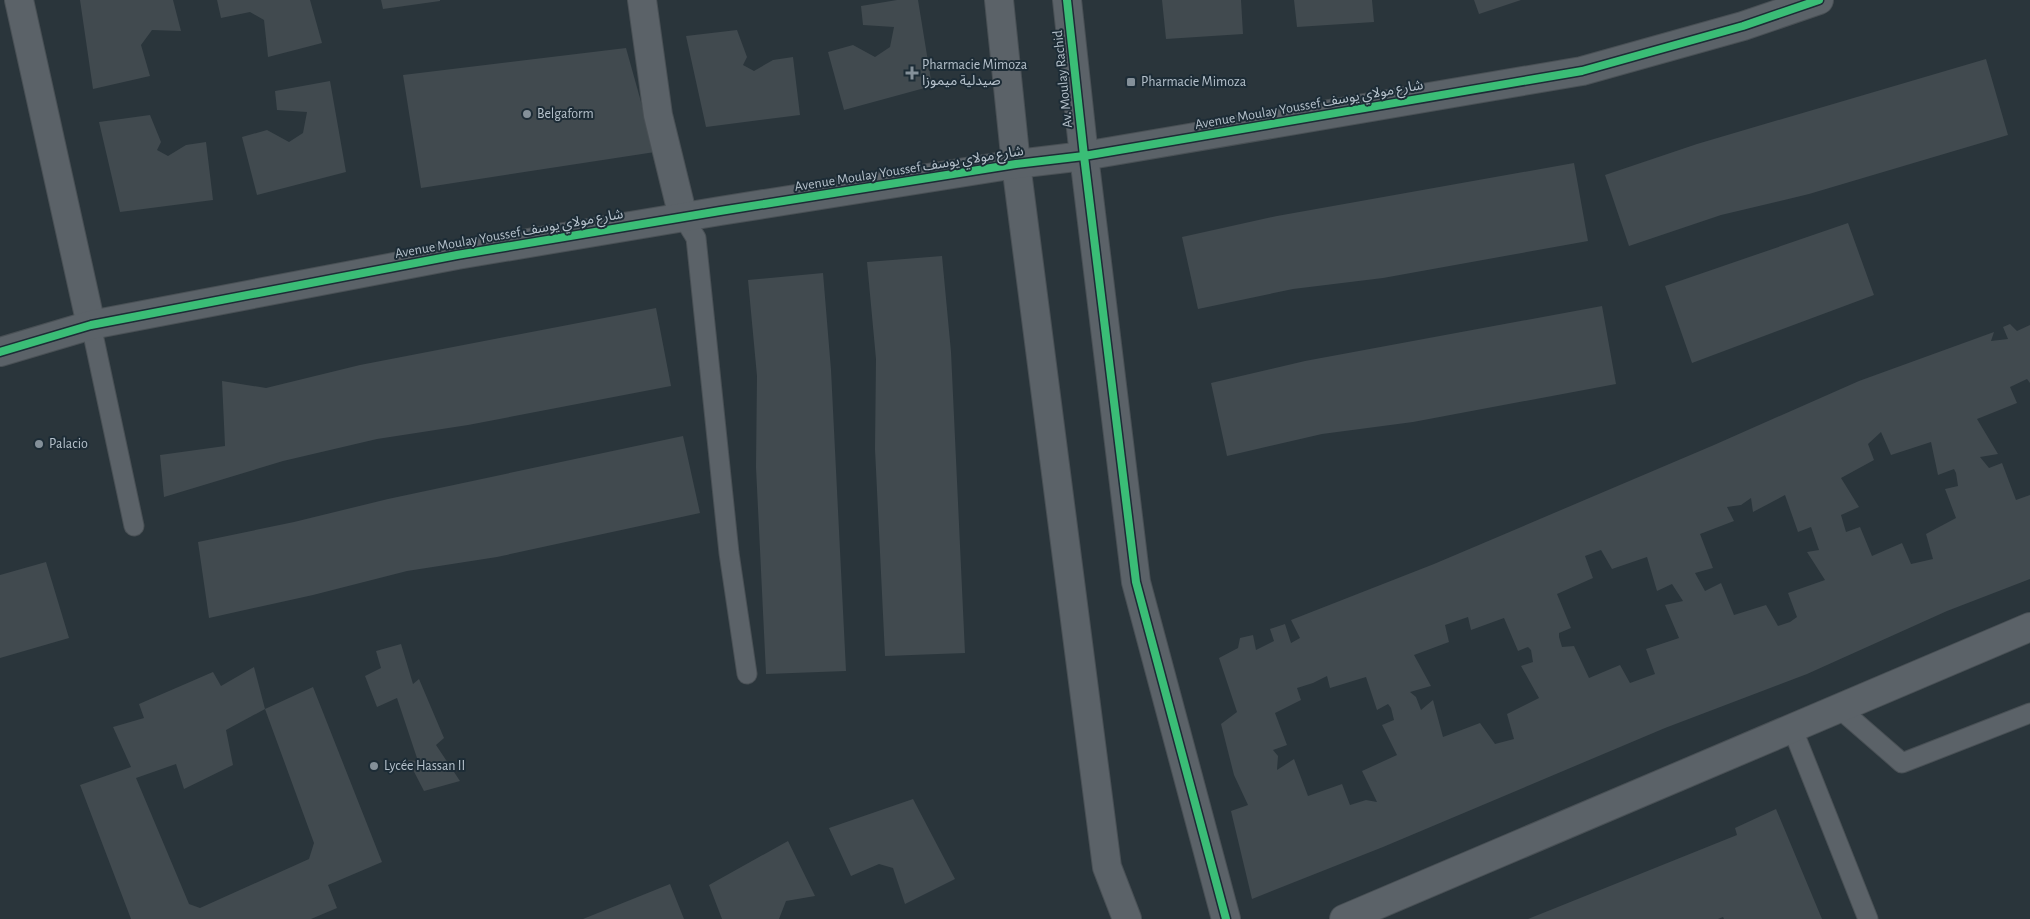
<svg xmlns="http://www.w3.org/2000/svg" width="2030" height="919" font-family="'Alegreya Sans','Noto Sans Arabic',sans-serif">
<style>
.building{fill:#414a4f;fill-rule:evenodd}
.lines{fill:none;stroke-linecap:round;stroke-linejoin:round}
.service-casing{stroke:#495055;stroke-width:21}
.minor-casing{stroke:#495055;stroke-width:30}
.tertiary-casing{stroke:#495055;stroke-width:30}
.service{stroke:#5b6268;stroke-width:19}
.minor{stroke:#5b6268;stroke-width:28}
.tertiary{stroke:#5b6268;stroke-width:28}
.cycleway-casing{stroke:#1d2c36;stroke-width:11}
.cycleway{stroke:#3abd76;stroke-width:8}
.poi-dot{fill:#849099;stroke:#1d2c36;stroke-width:2}
.labels{text-anchor:middle;dominant-baseline:central;stroke-width:4;stroke-linejoin:round;paint-order:stroke}
.poi-label{font-size:14px;fill:#b5c1cb;stroke:#1d2c36;text-anchor:start}
.street-label{font-size:14px;fill:#b5c1cb;stroke:#1d2c36}
</style>
<rect width="100%" height="100%" fill="#2a353b"/>
<path class="building" d="M80,0H173L181,31L152,30L141,45L150,76L93,89Z
M217,0H310L322,43L268,57L264,20L250,12L221,18Z
M381,0H440V1L383,9Z
M897,0H918L932,86L844,110L828,52L853,45L875,57L890,47L894,27L863,25L861,6Z
M1162,0H1241L1243,34L1166,39Z
M1294,0H1372L1374,22L1297,27Z
M1474,0H1521L1479,14Z
M737,30L747,57L743,65L754,71L773,60L793,57L800,115L706,127L686,36Z
M626,48L655,152L421,188L403,75Z
M1986,59L2008,135L1809,194L1721,215L1629,246L1605,175L1697,144Z
M330,81L346,172L257,195L242,137L267,130L289,142L303,133L307,112L277,110L275,91Z
M150,115L161,142L157,150L168,156L186,145L206,142L213,200L120,212L99,122Z
M1574,163L1588,241L1383,278L1293,289L1198,309L1182,237L1277,216Z
M1848,223L1874,295L1692,363L1665,286Z
M942,256L951,352L965,653L885,656L875,449L876,359L867,262Z
M823,273L831,370L846,671L766,674L756,467L757,376L748,280Z
M1602,306L1616,384L1413,422L1322,434L1227,456L1211,383L1305,361Z
M656,308L671,386L468,425L377,439L283,461L164,497L160,455L225,446L222,381L266,388L360,365Z
M2010,324L2017,331L2030,325V383L2027,379L2010,387L2017,403L1977,419L1998,454L1980,457L1989,468L2002,463L2016,500L2030,495V579L1947,611L1807,674L1665,728L1383,847L1252,899L1231,811L1248,805L1234,775L1221,724L1237,712L1219,658L1238,648L1240,638L1253,635L1256,650L1274,641L1270,629L1285,624L1291,643L1300,638L1291,620L1434,564L1714,445L1859,381L1994,332L1991,341L2008,339L2003,327ZM1881,432L1891,455L1931,442L1938,475L1954,469L1956,473L1958,486L1945,489L1956,518L1926,534L1933,559L1911,564L1902,543L1872,556L1860,527L1846,532L1841,515L1859,507L1841,478L1874,460L1868,444ZM1785,495L1798,532L1811,527L1819,550L1807,552L1825,580L1788,593L1797,617L1790,622L1778,626L1766,605L1734,615L1721,583L1705,591L1695,573L1713,568L1700,534L1734,521L1727,507L1741,505L1751,498L1753,512ZM1601,550L1612,569L1647,557L1657,591L1672,584L1683,601L1665,605L1679,638L1646,649L1655,674L1630,683L1620,665L1589,678L1574,646L1562,647L1559,637V633L1571,628L1557,594L1593,578L1585,556ZM1468,617L1471,630L1504,618L1518,651L1528,647L1531,650L1533,662L1521,666L1539,698L1507,714L1514,739L1495,744L1480,723L1443,737L1433,700L1421,710L1416,697L1410,692L1431,686L1414,655L1449,642L1445,625ZM1327,676L1330,688L1366,677L1377,710L1388,704L1391,708L1394,720L1382,725L1397,755L1362,771L1377,802L1366,800L1350,805L1342,784L1308,796L1294,759L1277,770L1278,756L1273,750L1287,745L1275,713L1301,700L1297,688L1313,683Z
M683,436L700,513L497,557L407,571L313,595L209,618L198,542L294,522L388,499Z
M46,562L69,638L0,658V575Z
M401,644L413,684L419,679L444,738L436,745L460,781L424,791L408,760L418,761L397,698L377,707L365,676L381,668L376,651Z
M254,667L265,709L226,730L233,765L184,789L176,764L136,778L189,904L200,908L309,859L314,843L265,709L313,687L382,862L328,885L337,908L311,919H131L80,785L131,767L113,727L144,718L139,704L213,672L221,686Z
M913,799L955,879L905,904L893,868L879,864L851,876L829,828Z
M1776,809L1822,919H1724L1723,917L1718,919H1528L1737,835L1735,828Z
M788,841L815,896L786,901L779,919H722L709,885Z
M670,884L684,919H583Z"/>
<g class="lines">
<g class="service-casing">
<path id="service" d="M683,217L696,238L729,553L747,674
M91,325L134,526
M1840,709L1902,763L2030,713
M1793,730L1868,919"/>
</g>
<g class="minor-casing">
<path id="minor" d="M19,0L91,325
M642,0L658,115L683,217
M1016,164L1107,867L1127,919
M1226,919L1136,582L1084,156L1582,71L1743,26L1819,0
M1344,919L2030,627"/>
</g>
<g class="tertiary-casing">
<path id="tertiary" d="M999,0L1016,164
M0,352L91,325L457,255L720,211L1016,164L1084,156L1067,0"/>
</g>
<use href="#service" class="service"/>
<use href="#minor" class="minor"/>
<use href="#tertiary" class="tertiary"/>
<g class="cycleway-casing">
<path id="cycleway" d="M1067,0L1084,156L1136,582L1226,919
M0,352L91,325L457,255L720,211L1016,164L1084,156L1582,71L1743,26L1819,0"/>
</g>
<use href="#cycleway" class="cycleway"/>
</g>
<g class="poi-dot">
<path d="M909.5 65.5h5v5h5v5h-5v5h-5v-5h-5v-5h5z"/>
<rect x="1126" y="77" width="10" height="10" rx="2.5"/>
<circle cx="527" cy="114" r="5"/>
<circle cx="39" cy="444" r="5"/>
<circle cx="374" cy="766" r="5"/>
</g>
<g class="labels">
<g class="poi-label">
<text x="922" y="65">Pharmacie Mimoza<tspan x="922" dy="16">صيدلية ميموزا</tspan></text>
<text x="1141" y="82">Pharmacie Mimoza</text>
<text x="537" y="114">Belgaform</text>
<text x="49" y="444">Palacio</text>
<text x="384" y="766">Lycée Hassan II</text>
</g>
<g class="street-label">
<text transform="translate(1063 79) rotate(-96)">Av. Moulay Rachid</text>
<text transform="translate(1309 105) rotate(-10)">Avenue Moulay Youssef شارع مولاي يوسف</text>
<text transform="translate(909 169) rotate(-9)">Avenue Moulay Youssef شارع مولاي يوسف</text>
<text transform="translate(509 234) rotate(-10)">Avenue Moulay Youssef شارع مولاي يوسف</text>
</g>
</g>
</svg>
